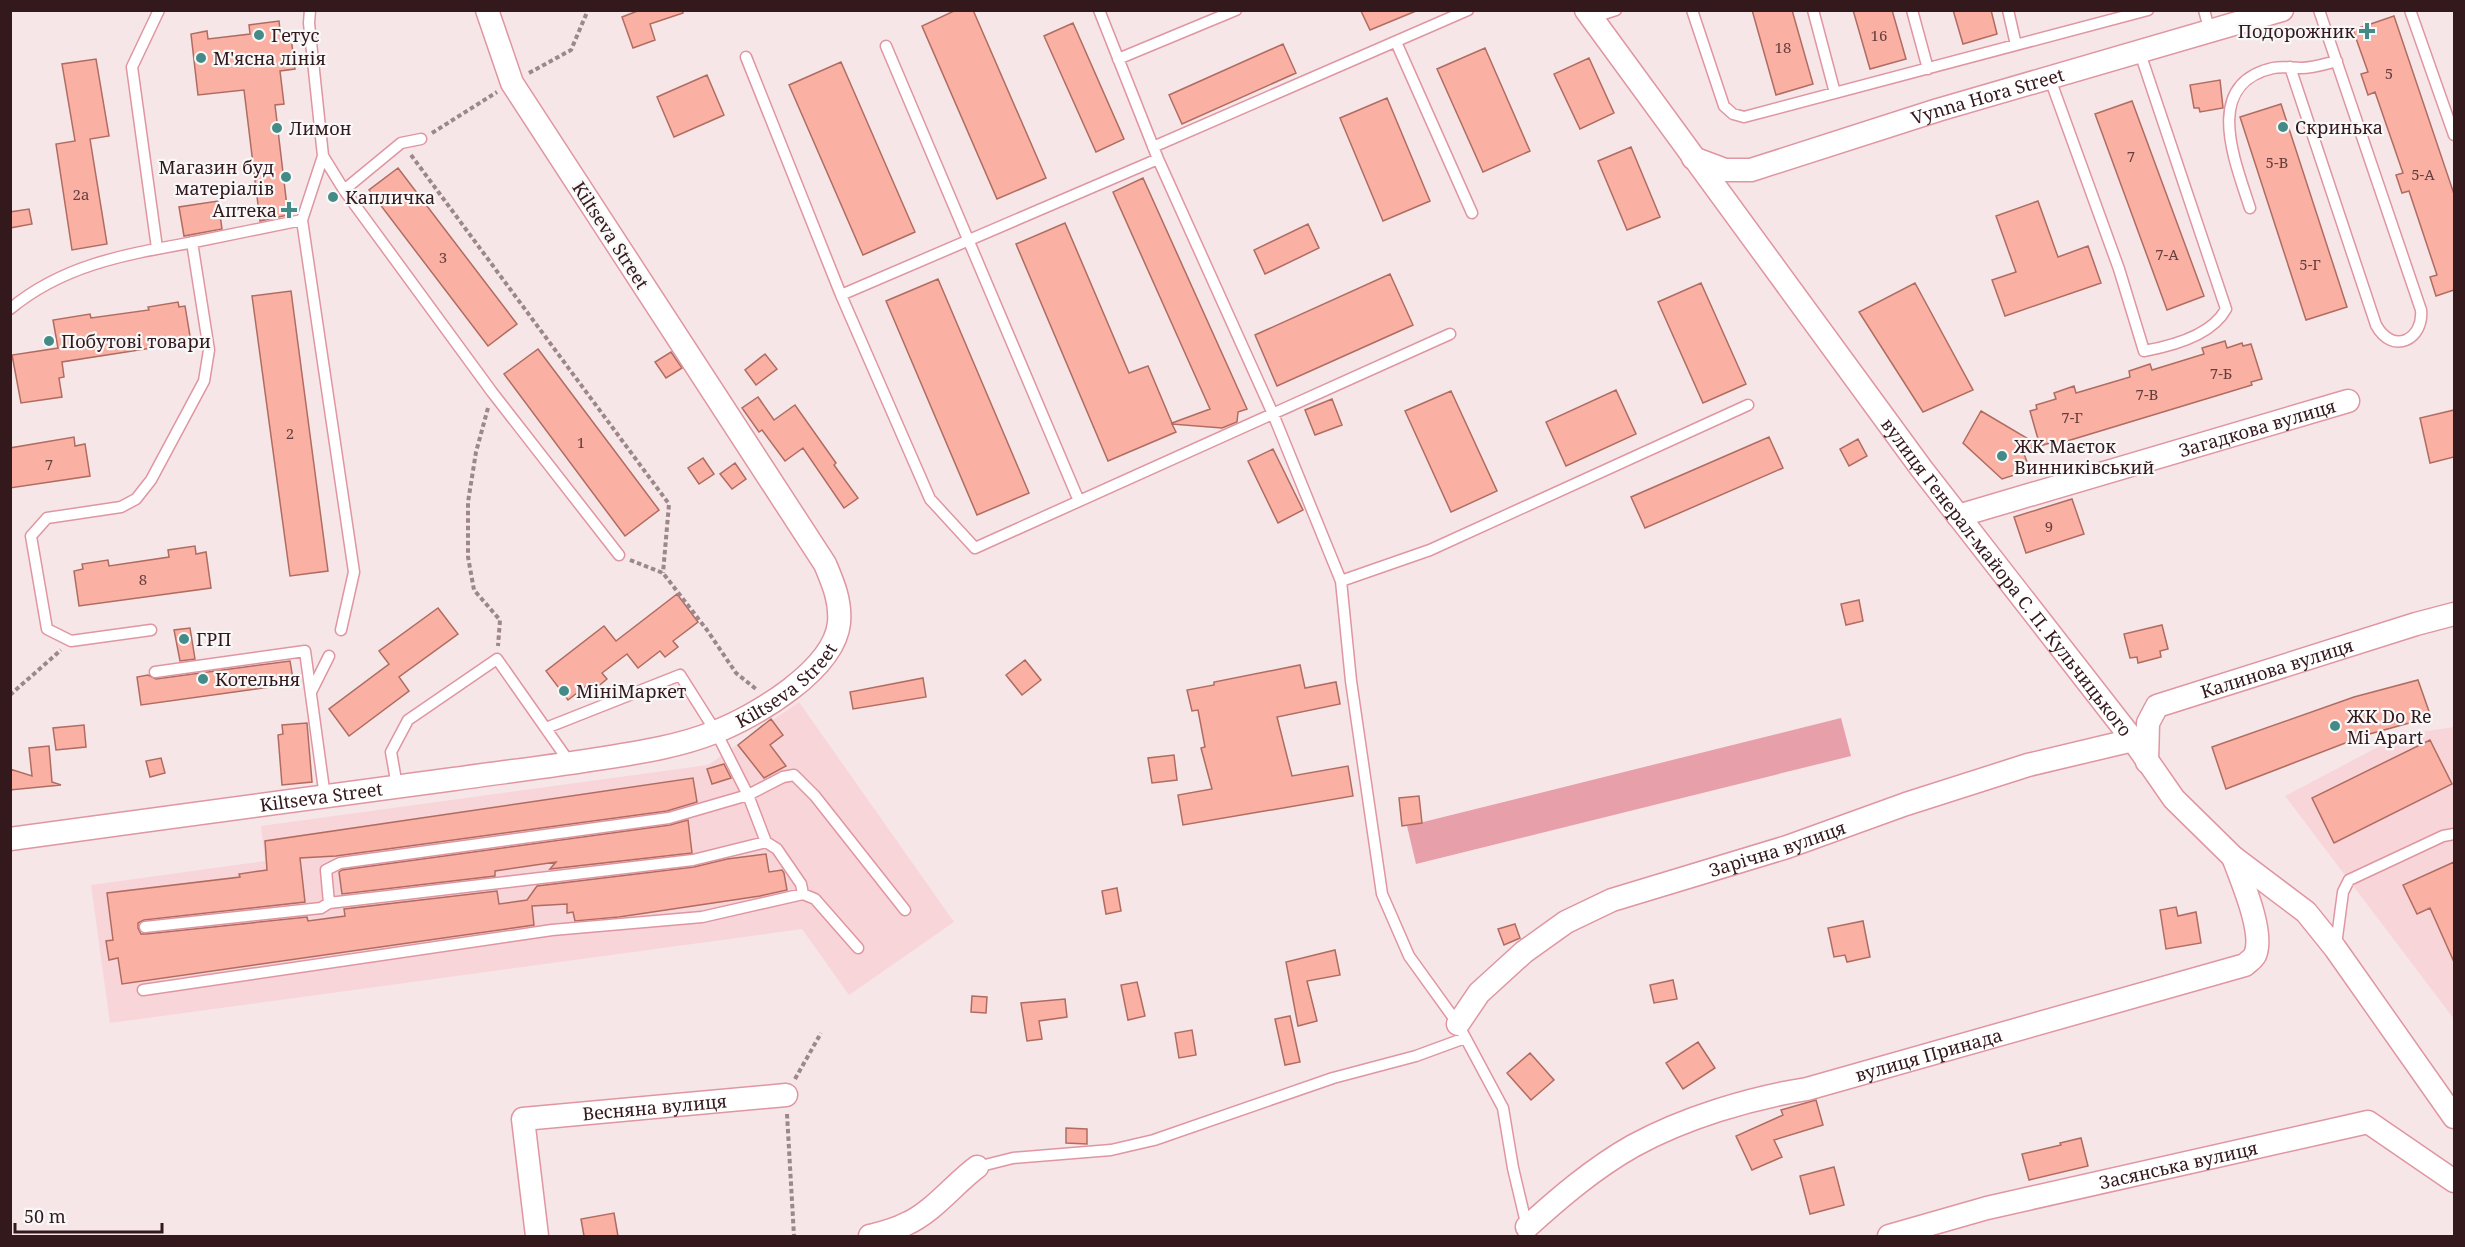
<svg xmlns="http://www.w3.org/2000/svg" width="2465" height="1247" font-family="'Noto Serif',serif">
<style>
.built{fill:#f8d5d9}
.water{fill:#e79fa9}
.building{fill:#fab0a3;stroke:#b06c61;stroke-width:1.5}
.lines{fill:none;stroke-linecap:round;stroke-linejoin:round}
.lane-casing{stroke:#e096a1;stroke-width:13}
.street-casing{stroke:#e096a1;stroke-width:25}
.path{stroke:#9c878a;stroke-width:4;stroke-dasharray:4.5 3;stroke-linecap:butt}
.lane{stroke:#fff;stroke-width:10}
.street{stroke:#fff;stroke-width:22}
.poi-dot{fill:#448b87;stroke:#f8f8f8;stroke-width:2}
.labels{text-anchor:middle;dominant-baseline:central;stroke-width:4.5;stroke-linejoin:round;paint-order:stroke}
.number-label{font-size:15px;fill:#653e3e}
.poi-label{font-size:18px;fill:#33181c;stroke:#f8f8f8;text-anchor:start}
.street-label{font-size:18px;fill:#33181c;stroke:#f8f8f8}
</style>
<rect width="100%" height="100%" fill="#f6e6e8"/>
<path class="built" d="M799,702L954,922L849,995L802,929L110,1023L91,885L265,861L261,826L708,765Z
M2454,727V1019L2285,796L2401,735Z"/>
<path class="water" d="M1841,718L1851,756L1416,864L1407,826Z"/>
<path class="building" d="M640,10H682L683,13L650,24L655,40L633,48L622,17Z
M956,10H973L1046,178L997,199L922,26Z
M1752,10H1792L1813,84L1776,95Z
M1853,10H1892L1906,59L1870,69Z
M1953,10H1991L1997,34L1963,44Z
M1361,11H1416L1370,30Z
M2394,16L2454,194V290L2436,296L2430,277L2437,275L2409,191L2402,193L2396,175L2403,173L2375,92L2368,95L2361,74L2368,72L2353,30Z
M279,21L281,39L291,37L295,69L280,71L284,104L275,105L288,215L260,221L244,90L198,95L191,34L207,31L208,39L250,34L249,25Z
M1073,23L1124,139L1096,152L1044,36Z
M1283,44L1296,73L1182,124L1169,95Z
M1485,48L1530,151L1483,172L1437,69Z
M1589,58L1614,113L1580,129L1554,74Z
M96,59L109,136L90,139L107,244L72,250L56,144L75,141L62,64Z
M841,62L915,232L863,255L789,85Z
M707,75L724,115L674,137L657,97Z
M2220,80L2223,108L2200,112L2199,108H2194L2190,85Z
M1387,98L1430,201L1383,221L1340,118Z
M2132,101L2204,296L2167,310L2095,114Z
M2281,104L2347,307L2306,320L2240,117Z
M1631,147L1660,217L1627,230L1598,161Z
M398,168L517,324L488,346L369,190Z
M1143,178L1247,409L1238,412L1237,422L1222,428L1172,424L1176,432L1108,461L1016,244L1065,223L1129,373L1148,366L1172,423L1210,409L1113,192Z
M218,201L222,229L184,236L179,207Z
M2038,201L2058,257L2088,246L2101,283L2005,316L1992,280L2016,272L1996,216Z
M29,209L32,224L10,228V212Z
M1308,224L1319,248L1265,274L1254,250Z
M1390,274L1413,325L1277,386L1255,335Z
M938,279L1029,493L977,515L886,301Z
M1701,283L1746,384L1703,403L1658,302Z
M1915,283L1973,390L1923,412L1859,312Z
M291,291L328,571L290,576L252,296Z
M178,302L179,307L185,306L191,342L62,362L64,377L59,378L62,397L21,403L12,355L58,348L53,320L90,314L91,318L149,310L148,307Z
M2225,341L2227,348L2242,343L2243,346L2251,344L2262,379L2251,382L2252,385L2054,445L2053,442L2040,446L2030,411L2037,409L2036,405L2056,399L2054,393L2074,386L2076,393L2130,377L2129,371L2150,364L2152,370L2204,354L2202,348Z
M538,349L659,510L625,536L504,374Z
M671,352L682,368L666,378L655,362Z
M765,354L777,369L756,385L745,370Z
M1616,390L1636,434L1566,466L1546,422Z
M1451,391L1497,491L1451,512L1405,411Z
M758,397L774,420L795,405L836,463L834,465L858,498L844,508L803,448L785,461L762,430L759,432L742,408Z
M1332,399L1342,425L1315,435L1305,410Z
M2454,410V457L2430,463L2420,418Z
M1981,411L2040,446L2023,451L2030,470L2002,479L1963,443Z
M74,437L75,446L85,444L90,476L10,488V448Z
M1769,437L1783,468L1645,528L1631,497Z
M1858,439L1867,456L1849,466L1840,449Z
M1273,449L1303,510L1278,523L1248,461Z
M703,458L714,474L699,484L688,468Z
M735,463L746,479L732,489L720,474Z
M2072,499L2084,534L2026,553L2014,517Z
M195,546L196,554L206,552L211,588L79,606L74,571L83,569L82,564L108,560L109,566L169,557L168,550Z
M677,594L698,622L673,641L678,647L665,657L660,651L638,668L627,654L602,673L607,679L595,689L590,683L568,700L546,671L604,626L616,641Z
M1859,600L1863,621L1846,625L1841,604Z
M438,608L458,634L399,677L409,691L349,736L329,709L389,664L379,651Z
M2162,625L2168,649L2160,651L2161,657L2138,663L2137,657L2130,658L2124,634Z
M190,628L195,659L180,661L174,630Z
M1025,660L1041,680L1022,695L1006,675Z
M290,661L293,679L269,682L270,687L141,705L137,677L148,675L156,679Z
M1300,665L1305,688L1336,682L1340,704L1277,717L1292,776L1348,766L1353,796L1183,825L1178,795L1212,789L1201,748L1205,747L1198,710L1192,711L1187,690L1214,685V682Z
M923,678L926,697L853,709L850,692Z
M2418,680L2431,717L2366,735L2226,789L2212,747L2354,697Z
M771,719L783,735L770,745L786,766L764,778L738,745Z
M307,723L312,782L282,785L278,735L283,734L282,725Z
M84,725L86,747L56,750L53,728Z
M2430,740L2452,784L2334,843L2312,798Z
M49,746L52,782L61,785L10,790V769L32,776L29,748Z
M1174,755L1177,780L1152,783L1148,758Z
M161,758L165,773L150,777L146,761Z
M724,764L731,778L712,784L707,769Z
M693,778L697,802L667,811L336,856L300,858L305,902L144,920L138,923V928L141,934H146L307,917L308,921L345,916L344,909L497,891L499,904L527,900L537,886L694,867L727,859L766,854L769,872L782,870L784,873L787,890L760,896L619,917L575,921L573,912L567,913V904L532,906L534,925L122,984L118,958L109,960L106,941L113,940L107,893L240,877L239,874L267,870L265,841Z
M1419,796L1422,823L1402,826L1399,798Z
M688,820L692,853L550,869L556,862L495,871V876L342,894L339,872L342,870L670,825Z
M2454,862V962L2430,908L2417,914L2403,885Z
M1117,888L1121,911L1106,914L1102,891Z
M2176,907L2178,916L2196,912L2201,943L2166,949L2160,910Z
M1863,921L1870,957L1847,962L1845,955L1834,957L1828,928Z
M1515,924L1520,938L1504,945L1498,929Z
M1335,950L1340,975L1307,981L1317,1021L1298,1026L1286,962Z
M1673,980L1677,999L1654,1003L1650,985Z
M1137,982L1145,1016L1128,1020L1121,985Z
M972,996L987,997L986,1013L971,1012Z
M1065,999L1067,1017L1039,1021L1042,1039L1027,1041L1021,1003Z
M1290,1016L1300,1062L1285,1065L1275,1019Z
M1192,1030L1196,1055L1179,1058L1175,1033Z
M1698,1042L1715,1068L1683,1089L1666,1063Z
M1530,1053L1554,1080L1531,1100L1507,1073Z
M1816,1100L1823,1125L1774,1140L1782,1157L1752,1170L1736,1136L1783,1115L1781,1110Z
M1066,1128L1087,1129V1144L1066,1143Z
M2081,1138L2088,1166L2029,1180L2022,1154L2061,1145L2060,1143Z
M1834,1167L1844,1205L1810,1214L1800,1176Z
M614,1213L618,1236H584L581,1219Z"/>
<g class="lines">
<g class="lane-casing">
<path id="lane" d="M310,10L309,23L323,156L302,220L354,572L341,630
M1099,10L1158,159L1273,414L1341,581L1351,681L1382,894L1409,956L1458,1024L1503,1108L1513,1168L1527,1227
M1692,10L1724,106L1733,114L1744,117L2148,10
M1813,10L1835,93
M1912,10L1928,69
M2008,10L2016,45
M2204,10L2210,32
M2410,10L2454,135
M1591,18L1616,10
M1396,42L1472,213
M886,46L1079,501
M746,57L841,295L930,499L975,548L1450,334
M1118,59L1236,10
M2290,67L2376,325C2393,356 2424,339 2421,310L2319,10
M2050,79L2119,269L2144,351C2172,346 2212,335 2226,309L2140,53
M1153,147L1468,10
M323,156L344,190L492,392L619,555
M344,190L401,143L421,139
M2250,208C2235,161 2202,84 2273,68C2283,66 2292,68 2301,68C2313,68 2325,64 2337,61
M157,248L132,67L159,10
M841,295L1158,159
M10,309C64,264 128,254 194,242C230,235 266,227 302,220
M1341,581L1430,550L1748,405
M151,630L71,641L47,629L31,536L47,518L121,507L136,499L151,480L204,381L209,350L192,242
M155,672L305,651L325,797
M311,692L329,656
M546,728L680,675L716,732L748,795L766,842L777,849L801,884L803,894
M397,786L391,752L408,720L497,659L570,763
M329,903L326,870L340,863L669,818L748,795L783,777L794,775L815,796L905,910
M145,927L321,908L329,903L693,860L766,842
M2336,945L2343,892L2349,880L2443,836L2454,834
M143,990L552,930L702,917L803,894L815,899L858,948
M977,1167L1013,1158L1111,1150L1154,1140L1333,1078L1416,1056L1465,1038"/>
</g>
<g class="street-casing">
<g id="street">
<path id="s1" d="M1586,10L1921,468L2133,740L2174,799L2233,857L2306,912L2335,948L2454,1117"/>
<path id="s2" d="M1693,158L1725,170H1751L1938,110L2282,10"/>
<path id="s3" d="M1958,516L2348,401"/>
<path id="s4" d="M2147,762L2148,723L2157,706L2416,624L2454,614"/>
<path id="s5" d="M10,839C158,819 306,798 454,779C504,772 554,766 604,758C642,752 680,746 715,732C756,716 834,670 839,623C841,601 833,583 825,564L512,83L487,10"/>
<path id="s6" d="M1458,1024L1479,993L1524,952L1566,922L1612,900L1787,847L1906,804L2028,765L2133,740"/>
<path id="s7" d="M1527,1227C1559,1198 1594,1168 1633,1146C1684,1118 1750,1098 1807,1089L2245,965C2248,962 2253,959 2255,955C2265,933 2241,879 2233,857"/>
<path id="s8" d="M537,1236L523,1119L786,1095"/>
<path d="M870,1236C882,1233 895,1230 906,1224C932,1213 954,1184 977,1167"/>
<path id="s9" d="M1889,1236L1987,1208L2368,1122L2454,1181"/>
</g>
</g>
<path class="path" d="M529,73L571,50L588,10
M432,133L497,92
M411,155L669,504L663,573
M488,408L476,452L468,502V557L474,590L500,620L498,646
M630,560L663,573L707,630L736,673L756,689
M10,695L61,650
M795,1079L821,1033
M787,1114L794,1236"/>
<use href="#lane" class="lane"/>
<use href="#street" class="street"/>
</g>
<g class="poi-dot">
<path d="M2364 22h6v6h6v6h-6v6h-6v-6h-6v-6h6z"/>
<circle cx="259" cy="35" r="6"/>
<circle cx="201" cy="58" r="6"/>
<circle cx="2283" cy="127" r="6"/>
<circle cx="277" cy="128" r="6"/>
<circle cx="286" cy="177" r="6"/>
<circle cx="333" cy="197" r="6"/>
<path d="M286 201h6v6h6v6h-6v6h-6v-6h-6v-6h6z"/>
<circle cx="49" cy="341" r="6"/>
<circle cx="2002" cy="456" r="6"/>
<circle cx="184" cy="639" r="6"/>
<circle cx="203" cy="679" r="6"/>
<circle cx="564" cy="691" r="6"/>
<circle cx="2335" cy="726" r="6"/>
</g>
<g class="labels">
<g class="number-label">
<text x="1879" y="35">16</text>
<text x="1783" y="47">18</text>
<text x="2389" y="73">5</text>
<text x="2131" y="156">7</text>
<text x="2277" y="162">5-В</text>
<text x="2423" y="174">5-А</text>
<text x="81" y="194">2а</text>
<text x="2167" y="254">7-А</text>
<text x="443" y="257">3</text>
<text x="2310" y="264">5-Г</text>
<text x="2221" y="373">7-Б</text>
<text x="2147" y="394">7-В</text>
<text x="2072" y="417">7-Г</text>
<text x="290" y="433">2</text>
<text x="581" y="442">1</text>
<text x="49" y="464">7</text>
<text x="2049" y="526">9</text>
<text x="143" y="579">8</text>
</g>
<g class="poi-label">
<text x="2355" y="31" text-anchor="end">Подорожник</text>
<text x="271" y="35">Гетус</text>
<text x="213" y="58">М'ясна лінія</text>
<text x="2295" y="127">Скринька</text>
<text x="289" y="128">Лимон</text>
<text x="274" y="167" text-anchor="end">Магазин буд<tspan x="274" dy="21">матеріалів</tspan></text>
<text x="345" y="197">Капличка</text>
<text x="277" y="210" text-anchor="end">Аптека</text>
<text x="61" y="341">Побутові товари</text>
<text x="2014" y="446">ЖК Маєток<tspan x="2014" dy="21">Винниківський</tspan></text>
<text x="196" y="639">ГРП</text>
<text x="215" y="679">Котельня</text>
<text x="576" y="691">МініМаркет</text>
<text x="2347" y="716">ЖК Do Re<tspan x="2347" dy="21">Mi Apart</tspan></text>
</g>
<g class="street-label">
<text stroke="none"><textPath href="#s2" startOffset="308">Vynna Hora Street</textPath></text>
<text transform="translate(611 235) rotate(57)">Kiltseva Street</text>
<text stroke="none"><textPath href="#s3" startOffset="312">Загадкова вулиця</textPath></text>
<text stroke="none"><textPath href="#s1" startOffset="706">вулиця Генерал-майора С. П. Кульчицького</textPath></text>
<text stroke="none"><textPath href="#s4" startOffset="184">Калинова вулиця</textPath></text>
<text stroke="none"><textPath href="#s5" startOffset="800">Kiltseva Street</textPath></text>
<text stroke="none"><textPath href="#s5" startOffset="314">Kiltseva Street</textPath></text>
<text stroke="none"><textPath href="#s6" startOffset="374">Зарічна вулиця</textPath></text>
<text stroke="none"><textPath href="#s7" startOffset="444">вулиця Принада</textPath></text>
<text stroke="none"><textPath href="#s8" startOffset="250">Весняна вулиця</textPath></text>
<text stroke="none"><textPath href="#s9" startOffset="298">Засянська вулиця</textPath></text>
</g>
</g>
<rect width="2465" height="1247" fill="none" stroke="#33181c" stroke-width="24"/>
<path d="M15 1223v9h147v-9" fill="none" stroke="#33181c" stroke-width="3"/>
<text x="24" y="1223" font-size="18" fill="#33181c" stroke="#f8f8f8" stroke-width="4.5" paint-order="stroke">50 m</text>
</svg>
